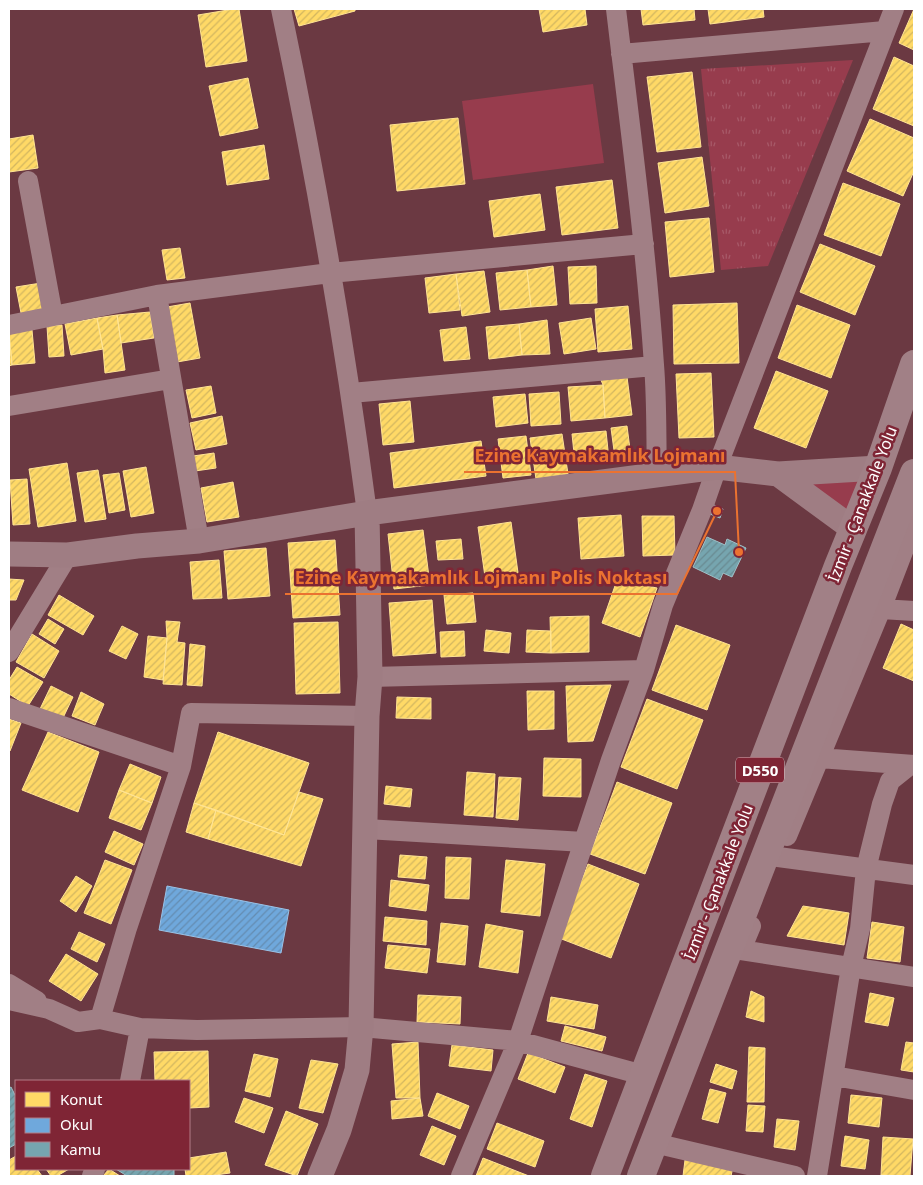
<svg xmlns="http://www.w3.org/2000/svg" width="923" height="1185" font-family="'Noto Sans',sans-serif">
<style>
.green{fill:#973c4d}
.park{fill:url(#park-tufts)}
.homes{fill:url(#homes-hatch);stroke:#ffe494}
.schools{fill:url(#schools-hatch);stroke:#9ac2e6}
.public{fill:url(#public-hatch);stroke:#9fc0c7}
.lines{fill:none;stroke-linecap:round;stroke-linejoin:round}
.minor{stroke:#a17f85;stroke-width:20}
.major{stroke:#9f7d83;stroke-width:25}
.highway{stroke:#a18086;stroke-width:28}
.labels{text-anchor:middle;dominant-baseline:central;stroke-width:5;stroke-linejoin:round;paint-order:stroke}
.shield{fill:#7f2535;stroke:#d9bec2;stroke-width:1}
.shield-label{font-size:15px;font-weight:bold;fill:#fff}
.street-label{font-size:16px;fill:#fff;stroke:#7f2535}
.leader{fill:none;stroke:#eb7230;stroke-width:2}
.callout-dot{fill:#eb7230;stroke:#7f2535;stroke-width:2}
.callout-label{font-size:18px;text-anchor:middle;font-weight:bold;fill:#eb7230;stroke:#7f2535;stroke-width:5;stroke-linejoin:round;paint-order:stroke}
</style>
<defs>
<pattern id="park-tufts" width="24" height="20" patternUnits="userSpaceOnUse" patternTransform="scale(1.25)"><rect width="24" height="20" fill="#973c4d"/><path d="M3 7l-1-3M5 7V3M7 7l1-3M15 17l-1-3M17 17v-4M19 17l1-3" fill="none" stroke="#a75968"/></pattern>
<pattern id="homes-hatch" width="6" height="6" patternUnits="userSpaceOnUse" patternTransform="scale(1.25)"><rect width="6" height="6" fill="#ffd966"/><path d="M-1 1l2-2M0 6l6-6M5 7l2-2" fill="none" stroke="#d2b660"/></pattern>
<pattern id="schools-hatch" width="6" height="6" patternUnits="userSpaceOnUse" patternTransform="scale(1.25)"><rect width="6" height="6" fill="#6fa8dc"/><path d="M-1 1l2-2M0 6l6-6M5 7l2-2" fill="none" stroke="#648cb1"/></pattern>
<pattern id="public-hatch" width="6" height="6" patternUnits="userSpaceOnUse" patternTransform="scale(1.25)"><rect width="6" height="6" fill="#76a5af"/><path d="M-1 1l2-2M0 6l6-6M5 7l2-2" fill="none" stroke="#698a91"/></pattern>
</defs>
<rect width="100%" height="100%" fill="#6b3942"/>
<path class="green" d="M593,84L604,163L473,180L462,101Z
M878,468L853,529L778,474Z"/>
<path class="park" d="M853,60L768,266L721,270L701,69Z"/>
<path class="homes" d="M234,9H239L247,61L206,67L198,15Z
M294,9H355V11L299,26Z
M539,9H585L587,25L543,32Z
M641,9H694L695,20L643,25Z
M708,9H763L764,17L710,24Z
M914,9V50L899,43Z
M894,57L914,66V126L873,109Z
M692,72L701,147L657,152L647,77Z
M248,78L258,128L220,136L209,86Z
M458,118L465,184L397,191L390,125Z
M870,119L914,138V171L903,196L847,171Z
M33,135L38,168L9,172V139Z
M264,145L269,179L227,185L222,152Z
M702,157L709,206L665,213L658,163Z
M612,180L618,228L562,235L556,187Z
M843,183L900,204L881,256L824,235Z
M540,194L545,230L494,237L489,201Z
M709,218L714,272L670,277L665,222Z
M820,244L875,266L855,315L800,292Z
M180,248L185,278L167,280L162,250Z
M553,266L557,305L531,307L527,270Z
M596,266L597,303L570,304L568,267Z
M527,270L531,307L500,310L496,273Z
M484,271L490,312L462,316L456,274Z
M456,274L460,310L429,313L425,278Z
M41,283L45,309L21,313L16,287Z
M190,303L200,358L177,362L167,307Z
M737,303L739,363L674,364L673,305Z
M797,305L850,325L831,378L778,358Z
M628,306L632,349L598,352L595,309Z
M150,312L154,338L121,343L117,315Z
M117,315L125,370L105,373L103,349L97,318Z
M97,318L103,349L71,355L65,324Z
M591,318L596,349L564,354L559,323Z
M547,320L550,354L522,355L519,324Z
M519,324L522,355L489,359L486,327Z
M62,325L64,356L49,357L47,326Z
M466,327L470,359L444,361L440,330Z
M32,330L35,363L12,365L9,332Z
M9,332L12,365L9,366Z
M776,371L828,391L806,448L754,428Z
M711,373L714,437L679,438L676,374Z
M627,377L632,415L605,418L603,385L601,380Z
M603,385L605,418L571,421L568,387Z
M211,386L216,413L192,418L186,390Z
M559,392L561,424L531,426L529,394Z
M525,394L528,423L496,427L493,397Z
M410,401L414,442L383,445L379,404Z
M222,416L227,444L196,450L190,423Z
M627,426L631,457L615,458L611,428Z
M606,431L609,460L575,463L572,434Z
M562,434L568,474L536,479L530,438Z
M526,436L531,475L503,478L498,439Z
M481,441L486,476L394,488L390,453Z
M214,453L216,468L195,471L193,456Z
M67,463L76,521L38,527L29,469Z
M146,467L154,513L131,517L123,471Z
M98,470L106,519L85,522L77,473Z
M119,473L125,510L109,513L103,475Z
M27,479L30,524L13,525L10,480Z
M233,482L239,517L207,522L201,488Z
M621,515L624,556L581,559L578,518Z
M642,516H674L675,555L643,556Z
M511,522L519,580L486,584L478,527Z
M423,530L430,585L394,589L388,534Z
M461,539L463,559L438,560L436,541Z
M335,540L340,615L293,618L288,543Z
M266,548L270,596L228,599L224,551Z
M219,560L222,598L193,599L190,562Z
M9,579L24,580L16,600H9Z
M617,580L657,588L640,637L602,623Z
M473,593L476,622L447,624L444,595Z
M59,595L94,616L83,635L48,615Z
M432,600L436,653L393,656L389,603Z
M589,616V652L551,653L550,617Z
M48,619L64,629L55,644L39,634Z
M166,621L180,622L177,642L185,643L182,685L163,684L167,638Z
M338,622L340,693L296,694L294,623Z
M901,624L914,630V681L883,668Z
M676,625L730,645L707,710L652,690Z
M122,626L138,634L126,659L109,651Z
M486,630L511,633L509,653L484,651Z
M527,630L551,631V653L526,652Z
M464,631L465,656L441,657L440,632Z
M32,634L59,651L44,678L16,662Z
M148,636L167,638L163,680L144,677Z
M190,644L205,646L202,686L187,685Z
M17,667L43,682L28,706L9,694V680Z
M611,685L593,741L568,742L566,686Z
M51,686L73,697L62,720L40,709Z
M527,691H554V729L528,730Z
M81,692L104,704L95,725L72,716Z
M397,697L431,698V719L396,718Z
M647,699L703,720L677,789L621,767Z
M9,719L21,723L10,751H9Z
M48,732L99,752L78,812L22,790Z
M218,732L309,763L284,835L194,803Z
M544,758L581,759V797L543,796Z
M130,764L161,777L152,803L119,790Z
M467,772L495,774L493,817L464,815Z
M499,777L521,778L518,820L496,818Z
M617,782L672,803L645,874L590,854Z
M386,786L412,789L410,807L384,804Z
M119,790L152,803L141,830L109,818Z
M299,792L323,799L301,866L208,839L216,810L284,835Z
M194,803L216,810L208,839L186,832Z
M114,831L143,844L134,865L105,852Z
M400,855L427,857L425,879L398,877Z
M446,857L471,858L469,899L445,898Z
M105,860L132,870L111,924L84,913Z
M506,860L545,864L540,916L501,912Z
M588,864L639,884L611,958L559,938Z
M76,876L92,886L76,912L60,901Z
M391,880L429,885L426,911L389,906Z
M803,906L849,913L844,945L787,936Z
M385,917L427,921L426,945L383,941Z
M872,922L904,927L900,962L867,958Z
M441,923L468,926L465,965L437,962Z
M486,924L523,931L518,973L479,967Z
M79,932L105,944L97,962L71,949Z
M388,945L430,949L427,973L385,968Z
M66,954L98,974L81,1001L49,981Z
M751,991L764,997V1022L746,1017Z
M870,993L894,998L888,1026L865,1022Z
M418,995L461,997L460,1024L417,1022Z
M551,997L598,1005L594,1029L547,1021Z
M565,1026L606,1037L602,1051L561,1041Z
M418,1042L420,1098H396L392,1044Z
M906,1042L914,1043V1072L901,1070Z
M452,1045L493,1050L491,1071L449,1066Z
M749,1047L765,1048L764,1102H747Z
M208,1051L209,1107L189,1108V1081H155L154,1052Z
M528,1053L565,1067L555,1093L518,1079Z
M254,1054L278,1059L270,1097L245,1091Z
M311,1060L338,1064L323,1113L299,1108Z
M716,1064L737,1071L732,1089L710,1082Z
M585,1074L607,1081L592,1127L570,1119Z
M710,1089L726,1093L718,1123L702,1119Z
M437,1093L469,1106L460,1129L428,1116Z
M851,1095L882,1098L879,1127L848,1123Z
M244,1098L273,1108L264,1133L235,1122Z
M420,1098L423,1116L392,1119L391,1101Z
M748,1105L765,1106L763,1132L746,1131Z
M286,1111L318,1124L297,1176L265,1165Z
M777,1119L799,1121L795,1150L774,1147Z
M497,1123L544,1141L535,1167L487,1149Z
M432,1126L456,1136L444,1165L420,1155Z
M845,1136L869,1140L865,1169L841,1166Z
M883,1137L913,1139L910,1176L881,1175Z
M226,1152L230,1173L208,1176H186L185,1169H189V1158Z
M16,1156V1169H37L42,1176H9V1160Z
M483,1158L529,1176H476Z
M685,1160L733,1167L731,1176H683Z
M46,1169H69L57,1176H51Z
M109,1169L120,1176H103Z"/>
<path class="schools" d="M167,886L289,910L281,953L159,930Z"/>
<path class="public" d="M714,505L723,509L720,518L710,514Z
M707,537L725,545L727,539L746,548L732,577L723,573L720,580L693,567Z
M11,1087L16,1097V1144L9,1148V1088Z
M116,1169H174V1176H127Z"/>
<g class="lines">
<path class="minor" d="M281,9C316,176 345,344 367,513
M616,9C630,127 646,246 654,365C657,401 656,439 657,475
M621,54L885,31
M28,181L53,316
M157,295L199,541
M9,325L157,295L330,273L644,244
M351,393L654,366
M9,406L171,379
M881,609L914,611
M9,652L68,555
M370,677L644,670
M9,708L181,766
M819,758L914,765
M366,829L584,842
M787,836L881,609L914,523
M778,857L914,875
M751,926L741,950L914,977
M9,984L37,1001
M9,1000L49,1009L78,1022L100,1019L140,1028L197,1030L361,1027L518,1041L643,1075
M100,1019L127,928L181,766L191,713L367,716
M834,1076L914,1090
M130,1081L140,1028
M654,1143L795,1176
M92,1176L95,1169
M461,1176L518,1041L611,760L644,670L663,605L702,510L717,467L894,9
M817,1176L851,967L860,929L866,869L882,804L890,781L910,765"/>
<path class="major" d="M778,474L853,529
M9,554L68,555L137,546L199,541L367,513L717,467L778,474L878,468
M320,1176L339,1130L357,1070L361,1027L367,716L370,677L367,513"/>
<path class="highway" d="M605,1176L838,566L878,468L914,364
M641,1176L914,473"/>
</g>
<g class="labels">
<rect class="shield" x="736" y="757.5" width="48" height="25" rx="4"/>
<g class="shield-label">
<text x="760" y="770">D550</text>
</g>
<g class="street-label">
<text transform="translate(862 504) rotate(-69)">İzmir - Çanakkale Yolu</text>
<text transform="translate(718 882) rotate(-69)">İzmir - Çanakkale Yolu</text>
</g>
</g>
<path class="leader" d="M739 552L735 472H464M717 511L677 594H285"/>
<g class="callout-dot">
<circle cx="739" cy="552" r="5"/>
<circle cx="717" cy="511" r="5"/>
</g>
<g class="callout-label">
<text x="600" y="462">Ezine Kaymakamlık Lojmanı</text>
<text x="481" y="584">Ezine Kaymakamlık Lojmanı Polis Noktası</text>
</g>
<rect width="923" height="1185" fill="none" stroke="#ffffff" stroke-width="20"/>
<rect x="15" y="1080" width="175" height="90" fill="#7f2535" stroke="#b27c86"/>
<rect x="25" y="1092" width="25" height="15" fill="#ffd966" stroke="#b27c86"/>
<text x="60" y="1105" font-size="15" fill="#ffffff">Konut</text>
<rect x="25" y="1118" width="25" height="15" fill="#6fa8dc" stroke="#b27c86"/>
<text x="60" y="1130" font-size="15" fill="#ffffff">Okul</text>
<rect x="25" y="1142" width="25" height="15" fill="#76a5af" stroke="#b27c86"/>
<text x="60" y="1155" font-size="15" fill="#ffffff">Kamu</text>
</svg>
